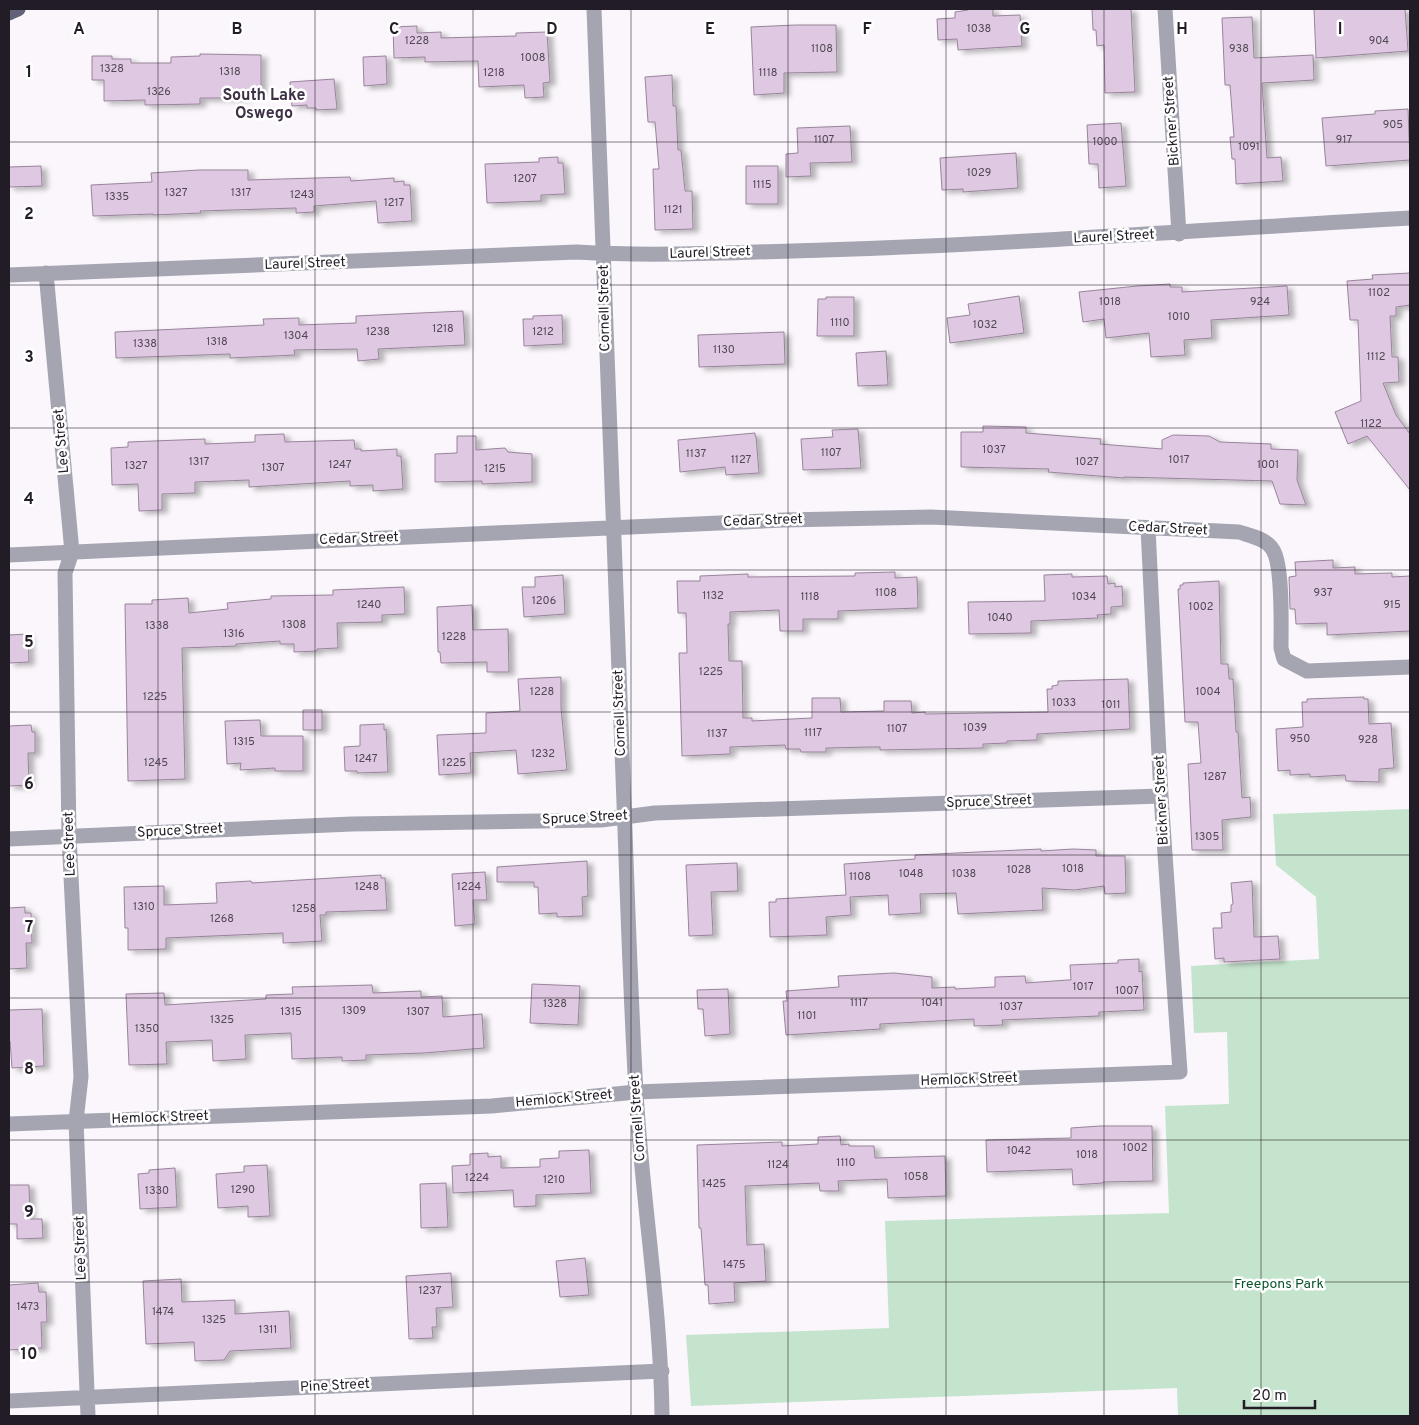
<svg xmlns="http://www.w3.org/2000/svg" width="1419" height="1425" font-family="Overpass,sans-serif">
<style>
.green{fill:#c5e4cd}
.building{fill:#dfc8e1;stroke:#98849b;filter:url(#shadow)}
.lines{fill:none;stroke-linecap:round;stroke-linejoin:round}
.minor{stroke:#a5a5b2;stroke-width:15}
.major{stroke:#616177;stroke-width:15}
.grid{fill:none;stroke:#221c26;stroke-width:1;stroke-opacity:0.55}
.labels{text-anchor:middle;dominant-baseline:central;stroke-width:5;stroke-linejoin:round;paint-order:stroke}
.number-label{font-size:11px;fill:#514755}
.street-label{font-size:14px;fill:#221c26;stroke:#fff}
.park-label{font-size:14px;fill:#08552b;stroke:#fff}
.quarter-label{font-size:16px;font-weight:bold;fill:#3e3045;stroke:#fff}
.grid-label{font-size:16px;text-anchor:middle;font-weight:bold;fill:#221c26;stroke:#fff;stroke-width:5;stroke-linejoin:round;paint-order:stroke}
</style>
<defs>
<filter id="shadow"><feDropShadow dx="5.5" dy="3" stdDeviation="2.5" flood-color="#0004"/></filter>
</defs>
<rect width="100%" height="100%" fill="#faf6fb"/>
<path class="green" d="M1410,809V1416H1178L1177,1388L691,1406L686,1335L889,1328L885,1221L1169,1213L1165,1106L1229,1104L1227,1032L1194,1033L1191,966L1319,959L1316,897L1276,865L1273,814Z"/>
<path class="building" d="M968,9H993V16L1020,15L1022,46L958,50L957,39L938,40L937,19L955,18V12L968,10Z
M1092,9H1131L1135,92L1105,93L1104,45L1097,46L1096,30H1093Z
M1314,9H1405L1408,51L1316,58Z
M1252,17L1254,58L1313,55L1314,80L1262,83L1267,158L1281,157L1283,181L1236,184L1235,159H1232L1230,137H1234L1230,85H1225L1222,18Z
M796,25H836L837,72L784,73V93L754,95L751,27Z
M417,26V33L441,32V38L516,36V33L547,32L550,82L543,83L544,97L525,98L524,85L479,87L478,61L425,62V57L394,58L393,27Z
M200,54L261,55V90L245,89V98H200V104L145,105V100L104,101V80H92V56H112V59H131V63H171V57L200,56Z
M386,56L387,84L364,86L363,57Z
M672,75L673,106H676L678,150H681L685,191H692L693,229L655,230L653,169H659L655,122H648L645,77Z
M334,79L337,109L316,110V108H307V105L292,106L290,82Z
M1408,109L1410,160L1326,166L1322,118L1375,114V111Z
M1121,123L1126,186L1099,188L1098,164H1089L1087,125Z
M850,126L852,162L810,163L811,176L786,177V154L798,153L797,128Z
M1016,153L1018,188L963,192V189L942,190L940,158Z
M558,157V163H563L565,194L541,195V201L487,203L485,164L539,162V158Z
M41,166L42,186L9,187V167Z
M746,166H778V204H746Z
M199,170H248V180L350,177L351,181L394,178V182L404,181V185H410L412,221L378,223L376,201L314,206V212L296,213V208L200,211L201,213L153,215V214L93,216L91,185L152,182L151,173Z
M1410,273V305L1396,307V316H1390L1392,357H1398L1399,382L1383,383L1396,415L1410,434V490L1367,436L1348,444L1335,412L1361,401L1358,320H1350L1347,281L1373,279L1372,275Z
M1170,284V287H1182V292L1287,286L1289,315L1211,320L1212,338L1184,340L1185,355L1151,357L1149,333L1106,338L1104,319L1083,322L1079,292L1137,286Z
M1019,296L1024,333L950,343L947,318L970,315L968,304Z
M826,297H854V336H817L818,299H826Z
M463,311L465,345L378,349L379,359L358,361L357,349L294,350L295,355L230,358V354L116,358L115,332L264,325L263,319L299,318V325L356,323V316Z
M562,315L563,344L524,346L523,319H533V316Z
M784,332L785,364L699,367L698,335Z
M886,351L888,385L858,386L856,353Z
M983,426L1026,427V433L1101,439L1100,444L1162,449V440L1173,435L1209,436L1220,442L1271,444V449L1298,450L1297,480L1306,505L1280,504L1272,481L1124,477V478L1048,472L1049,469L961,467V432H983Z
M858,429L861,468L803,470L801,439L833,437L832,430Z
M755,433V436H756L759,473L726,475L725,467L680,472L678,440Z
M284,434L285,442L354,440L355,449H361V451L397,449V456H401L403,489L373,491V485L350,486V481L249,487V480L195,482V493L162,494V510L139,511L138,484L112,485L111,448L128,447V442L205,439V444L255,442V435Z
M457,436H476V450L505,448L508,452L532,454V482L482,484V481L435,482V454L457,453Z
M1333,560V568L1355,567V574L1392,573V577L1410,576V631L1327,635V623L1296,624L1295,609H1290L1289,577L1296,576L1295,562Z
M895,572V578L917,577L918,608L838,611V619H803V631H780L779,610L730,612V624H728L729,661H742L743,718H752V721L812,718V698H840L841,712L884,711V701H911L912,713L925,712V714L1048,712L1047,689H1052V686L1058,685V681L1128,679L1130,729L1037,734V740L1007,741V743L983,744V748L880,750V747H869L826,748V752H801L800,749H786L785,745L730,747V754L682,756L679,653H687L686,613H678L677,581H700V576L748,574V577L855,576V573Z
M1072,574V577L1107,576L1108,584L1115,583V587L1122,586L1123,606L1111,607V614L1097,615L1098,618L1031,621V633L969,634L968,602L1045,601L1044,575Z
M563,575L565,614L524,617L522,587H535V577Z
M1219,581L1221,664H1228L1229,679H1233L1236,732H1238L1242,798L1250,797L1251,817L1222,820L1223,850H1192L1188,764L1201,763L1198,722H1185L1178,589H1180V585H1183V583Z
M404,587L405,614L382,615V622L337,623L338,648L317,649V651L294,652V644H280V641L236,644V646L182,648L185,779L128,781L125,604H152V600L188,598L189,613L228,609L227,603L271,599V596L333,595V590Z
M472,605L473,630L508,629L509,672H487V662L441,663L440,652H438L437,607Z
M28,634L29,662L9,663V635Z
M561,677V708L567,770L518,774L516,750L470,753L471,773L439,775L437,735L486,733V713L520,711L518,679Z
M1364,697V699H1368L1369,724L1391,723L1394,768L1379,769V782L1346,781L1345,775L1310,777V774L1290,775V770L1278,771L1276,729L1303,727L1302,702H1307V699Z
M303,710H322V730H303Z
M260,720L261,736H303V771H275V768L240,770L241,763L227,764L225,721Z
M384,724V730L386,729L388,772L357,773V771H345L344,747L360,746V725Z
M31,725L32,732H35V753H28L29,785L9,786V726Z
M1041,849V851L1073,849L1096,850V856H1125L1126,893L1105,894L1104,886L1074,890L1042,888L1043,910L958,914L956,893L920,894L921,913L889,915L888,895L850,897L851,915L826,917L827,935L770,937L769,902H776V899L846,895L844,864L915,859V855Z
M587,861L588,896L582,897L583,916L557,917V913L539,914L538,887H534V882H497V867Z
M737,863L738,891L711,892L713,935L689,936L686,865Z
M485,872L487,900H473L475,924L455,926L452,874Z
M381,875V878H385L387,910L326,912V915H320L322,941L283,943V933L166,938V949L128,950V928H125L124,887L164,886V905L217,903L216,883L251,881L252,883Z
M1252,881L1254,937L1278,936L1280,959L1224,962V958L1215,959L1213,928H1222L1221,913L1231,912V905L1233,904L1231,883Z
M25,907V913H31L32,943H26L27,968L9,969V908Z
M1139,959V972L1142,971L1144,1010L1099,1012V1016L1002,1020L1003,1025L974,1026V1019L880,1024V1029L786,1035L783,1001H787L786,991L839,987L838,976L894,973L932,977V988L955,987V989L995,987V977L1025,976L1026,983L1068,980H1071L1070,965L1118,963V960Z
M532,984L580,986L578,1025L530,1023Z
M372,985L373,993L421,991V997L442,996L443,1017L482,1014L484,1048L424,1053L366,1055V1060L342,1061V1057L292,1059L291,1033L245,1035L246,1059L213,1061L212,1040L166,1042L167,1064L129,1065L126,994L164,993L165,1005L266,999V995L293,994L292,987Z
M728,989L730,1034L705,1036L703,1009H698L697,990Z
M42,1009L44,1066L12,1068L10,1041H9V1010Z
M1100,1126H1152L1153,1181L1103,1182V1183L1073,1185L1072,1169L987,1172L986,1140L1071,1138V1128Z
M840,1136L841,1145L849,1144V1146H874L875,1158L945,1156L946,1196L888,1198L887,1179L838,1181L839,1191H820L819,1183L745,1186L747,1245L764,1244L766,1281L734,1283L735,1302L709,1304L708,1285H705L701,1228H699L697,1145L782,1142V1146L818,1144V1137Z
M589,1150L591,1193L536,1195V1206L514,1207L513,1190L453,1193L452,1166L470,1165V1154L488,1153V1157L501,1156V1168L540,1167V1159L559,1158V1151Z
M267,1165L270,1216L248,1217V1206L218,1208L216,1174L244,1172V1166Z
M175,1168L177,1207L140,1209L138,1174L149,1173V1170Z
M446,1183L448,1227L421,1228L420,1184Z
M9,1185H29L30,1219H42L43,1238L17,1239V1224H9Z
M585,1258L589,1295L560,1297L556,1261Z
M451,1273L453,1307L436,1308L437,1327H432L433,1338L409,1339L406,1276Z
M181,1279L182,1302L235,1300V1314L289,1311L291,1348L230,1351L224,1360L195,1361L194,1342L146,1344L143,1281Z
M38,1283L39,1292H46L47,1322H41L42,1348L9,1350V1285Z"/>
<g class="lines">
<path class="minor" d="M594,9C605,282 613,556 625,830C628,917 631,1004 636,1092C642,1200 661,1308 662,1416
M1165,9L1179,234
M46,273L72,552L65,573L69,836L81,1077L76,1121L88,1416
M9,275L577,252C660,257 742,252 824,250C1020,244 1215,229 1410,218
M9,555L784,520L931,517L1239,532C1251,536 1267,539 1273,550C1283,566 1281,626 1281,648L1284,659L1307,671L1410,667
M9,839L352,824L601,820L655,813L1161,796
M9,1124L492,1106L636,1092L1180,1072L1161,796L1148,528
M9,1401L662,1371"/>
<path class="major" d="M9,13L18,9"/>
</g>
<path class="grid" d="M158,9V1416M315,9V1416M473,9V1416M631,9V1416M788,9V1416M946,9V1416M1104,9V1416M1261,9V1416M9,142H1410M9,285H1410M9,428H1410M9,570H1410M9,712H1410M9,855H1410M9,998H1410M9,1140H1410M9,1282H1410"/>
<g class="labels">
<g class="number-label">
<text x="979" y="29">1038</text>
<text x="417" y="41">1228</text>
<text x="1379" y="41">904</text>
<text x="822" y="49">1108</text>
<text x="1239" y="49">938</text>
<text x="533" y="58">1008</text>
<text x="112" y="69">1328</text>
<text x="230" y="72">1318</text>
<text x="494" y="73">1218</text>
<text x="768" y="73">1118</text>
<text x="159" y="92">1326</text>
<text x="1393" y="125">905</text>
<text x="824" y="140">1107</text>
<text x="1344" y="140">917</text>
<text x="1105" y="142">1000</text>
<text x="1249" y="147">1091</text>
<text x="979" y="173">1029</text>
<text x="525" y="179">1207</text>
<text x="762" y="185">1115</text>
<text x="176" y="193">1327</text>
<text x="241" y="193">1317</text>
<text x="302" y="195">1243</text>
<text x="117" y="197">1335</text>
<text x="394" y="203">1217</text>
<text x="673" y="210">1121</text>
<text x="1379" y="293">1102</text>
<text x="1110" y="302">1018</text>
<text x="1260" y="302">924</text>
<text x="1179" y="317">1010</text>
<text x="840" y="323">1110</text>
<text x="985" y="325">1032</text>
<text x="443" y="329">1218</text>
<text x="378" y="332">1238</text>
<text x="543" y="332">1212</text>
<text x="296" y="336">1304</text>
<text x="217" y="342">1318</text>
<text x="145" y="344">1338</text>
<text x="724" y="350">1130</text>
<text x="1376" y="357">1112</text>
<text x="1371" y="424">1122</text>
<text x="994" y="450">1037</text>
<text x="831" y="453">1107</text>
<text x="696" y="454">1137</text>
<text x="741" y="460">1127</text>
<text x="1179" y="460">1017</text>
<text x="199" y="462">1317</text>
<text x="1087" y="462">1027</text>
<text x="340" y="465">1247</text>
<text x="1268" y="465">1001</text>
<text x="136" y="466">1327</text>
<text x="273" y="468">1307</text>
<text x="495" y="469">1215</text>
<text x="886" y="593">1108</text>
<text x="1323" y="593">937</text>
<text x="713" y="596">1132</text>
<text x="810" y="597">1118</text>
<text x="1084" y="597">1034</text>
<text x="544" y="601">1206</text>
<text x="369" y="605">1240</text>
<text x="1392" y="605">915</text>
<text x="1201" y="607">1002</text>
<text x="1000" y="618">1040</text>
<text x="294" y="625">1308</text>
<text x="157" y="626">1338</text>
<text x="234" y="634">1316</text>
<text x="454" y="637">1228</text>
<text x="711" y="672">1225</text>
<text x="542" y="692">1228</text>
<text x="1208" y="692">1004</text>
<text x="155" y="697">1225</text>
<text x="1064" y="703">1033</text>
<text x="1111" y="705">1011</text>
<text x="975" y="728">1039</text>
<text x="897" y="729">1107</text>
<text x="813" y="733">1117</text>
<text x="717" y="734">1137</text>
<text x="1300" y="739">950</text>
<text x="1368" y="740">928</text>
<text x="244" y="742">1315</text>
<text x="543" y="754">1232</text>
<text x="366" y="759">1247</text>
<text x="156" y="763">1245</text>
<text x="454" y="763">1225</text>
<text x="1215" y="777">1287</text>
<text x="1207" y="837">1305</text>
<text x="1073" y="869">1018</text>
<text x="1019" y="870">1028</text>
<text x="911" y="874">1048</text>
<text x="964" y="874">1038</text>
<text x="860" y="877">1108</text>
<text x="367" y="887">1248</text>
<text x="469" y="887">1224</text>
<text x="144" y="907">1310</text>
<text x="304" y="909">1258</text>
<text x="222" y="919">1268</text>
<text x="1083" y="987">1017</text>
<text x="1127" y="991">1007</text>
<text x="859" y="1003">1117</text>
<text x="932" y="1003">1041</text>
<text x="555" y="1004">1328</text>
<text x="1011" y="1007">1037</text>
<text x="354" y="1011">1309</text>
<text x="291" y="1012">1315</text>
<text x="418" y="1012">1307</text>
<text x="807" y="1016">1101</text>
<text x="222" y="1020">1325</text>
<text x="147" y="1029">1350</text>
<text x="1135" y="1148">1002</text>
<text x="1019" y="1151">1042</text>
<text x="1087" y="1155">1018</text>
<text x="846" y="1163">1110</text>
<text x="778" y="1165">1124</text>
<text x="916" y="1177">1058</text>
<text x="477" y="1178">1224</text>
<text x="554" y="1180">1210</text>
<text x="714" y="1184">1425</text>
<text x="243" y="1190">1290</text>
<text x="157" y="1191">1330</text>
<text x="734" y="1265">1475</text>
<text x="430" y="1291">1237</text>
<text x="28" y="1307">1473</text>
<text x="163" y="1312">1474</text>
<text x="214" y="1320">1325</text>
<text x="268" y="1330">1311</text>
</g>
<g class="street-label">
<text transform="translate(1172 121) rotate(-94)">Bickner Street</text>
<text transform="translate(1114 237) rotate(-3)">Laurel Street</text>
<text transform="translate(710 253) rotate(-2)">Laurel Street</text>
<text transform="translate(305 264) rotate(-2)">Laurel Street</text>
<text transform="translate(605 308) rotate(-91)">Cornell Street</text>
<text transform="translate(62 441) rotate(-95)">Lee Street</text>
<text transform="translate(763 521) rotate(-2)">Cedar Street</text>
<text transform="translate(1168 529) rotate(3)">Cedar Street</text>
<text transform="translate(359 539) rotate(-2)">Cedar Street</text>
<text transform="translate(620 713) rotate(-92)">Cornell Street</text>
<text transform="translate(1162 800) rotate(-93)">Bickner Street</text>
<text transform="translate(989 802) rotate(-2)">Spruce Street</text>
<text transform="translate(585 818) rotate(-3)">Spruce Street</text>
<text transform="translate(180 831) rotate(-3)">Spruce Street</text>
<text transform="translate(70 844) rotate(-92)">Lee Street</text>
<text transform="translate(969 1080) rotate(-2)">Hemlock Street</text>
<text transform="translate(564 1099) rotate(-5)">Hemlock Street</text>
<text transform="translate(160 1118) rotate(-2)">Hemlock Street</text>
<text transform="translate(638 1118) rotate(-94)">Cornell Street</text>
<text transform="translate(81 1248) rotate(-92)">Lee Street</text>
<text transform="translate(335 1386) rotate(-3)">Pine Street</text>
</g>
<g class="park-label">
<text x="1279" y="1284">Freepons Park</text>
</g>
<g class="quarter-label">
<text x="264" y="96">South Lake<tspan x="264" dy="18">Oswego</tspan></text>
</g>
</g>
<g class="grid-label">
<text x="79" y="34">A</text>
<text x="237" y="34">B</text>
<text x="394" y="34">C</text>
<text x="552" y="34">D</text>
<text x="710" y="34">E</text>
<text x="867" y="34">F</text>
<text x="1025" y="34">G</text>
<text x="1182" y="34">H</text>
<text x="1340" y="34">I</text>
<text x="29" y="77">1</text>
<text x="29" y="219">2</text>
<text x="29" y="362">3</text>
<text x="29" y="504">4</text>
<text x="29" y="647">5</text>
<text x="29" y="789">6</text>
<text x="29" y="932">7</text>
<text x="29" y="1074">8</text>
<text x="29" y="1217">9</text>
<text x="29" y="1359">10</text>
</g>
<rect width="1419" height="1425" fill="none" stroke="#221c26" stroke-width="20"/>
<path d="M1244 1400v8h71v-8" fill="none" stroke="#221c26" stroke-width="2.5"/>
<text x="1252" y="1400" font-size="15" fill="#221c26" stroke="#ffffff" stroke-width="4" paint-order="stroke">20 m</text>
</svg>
